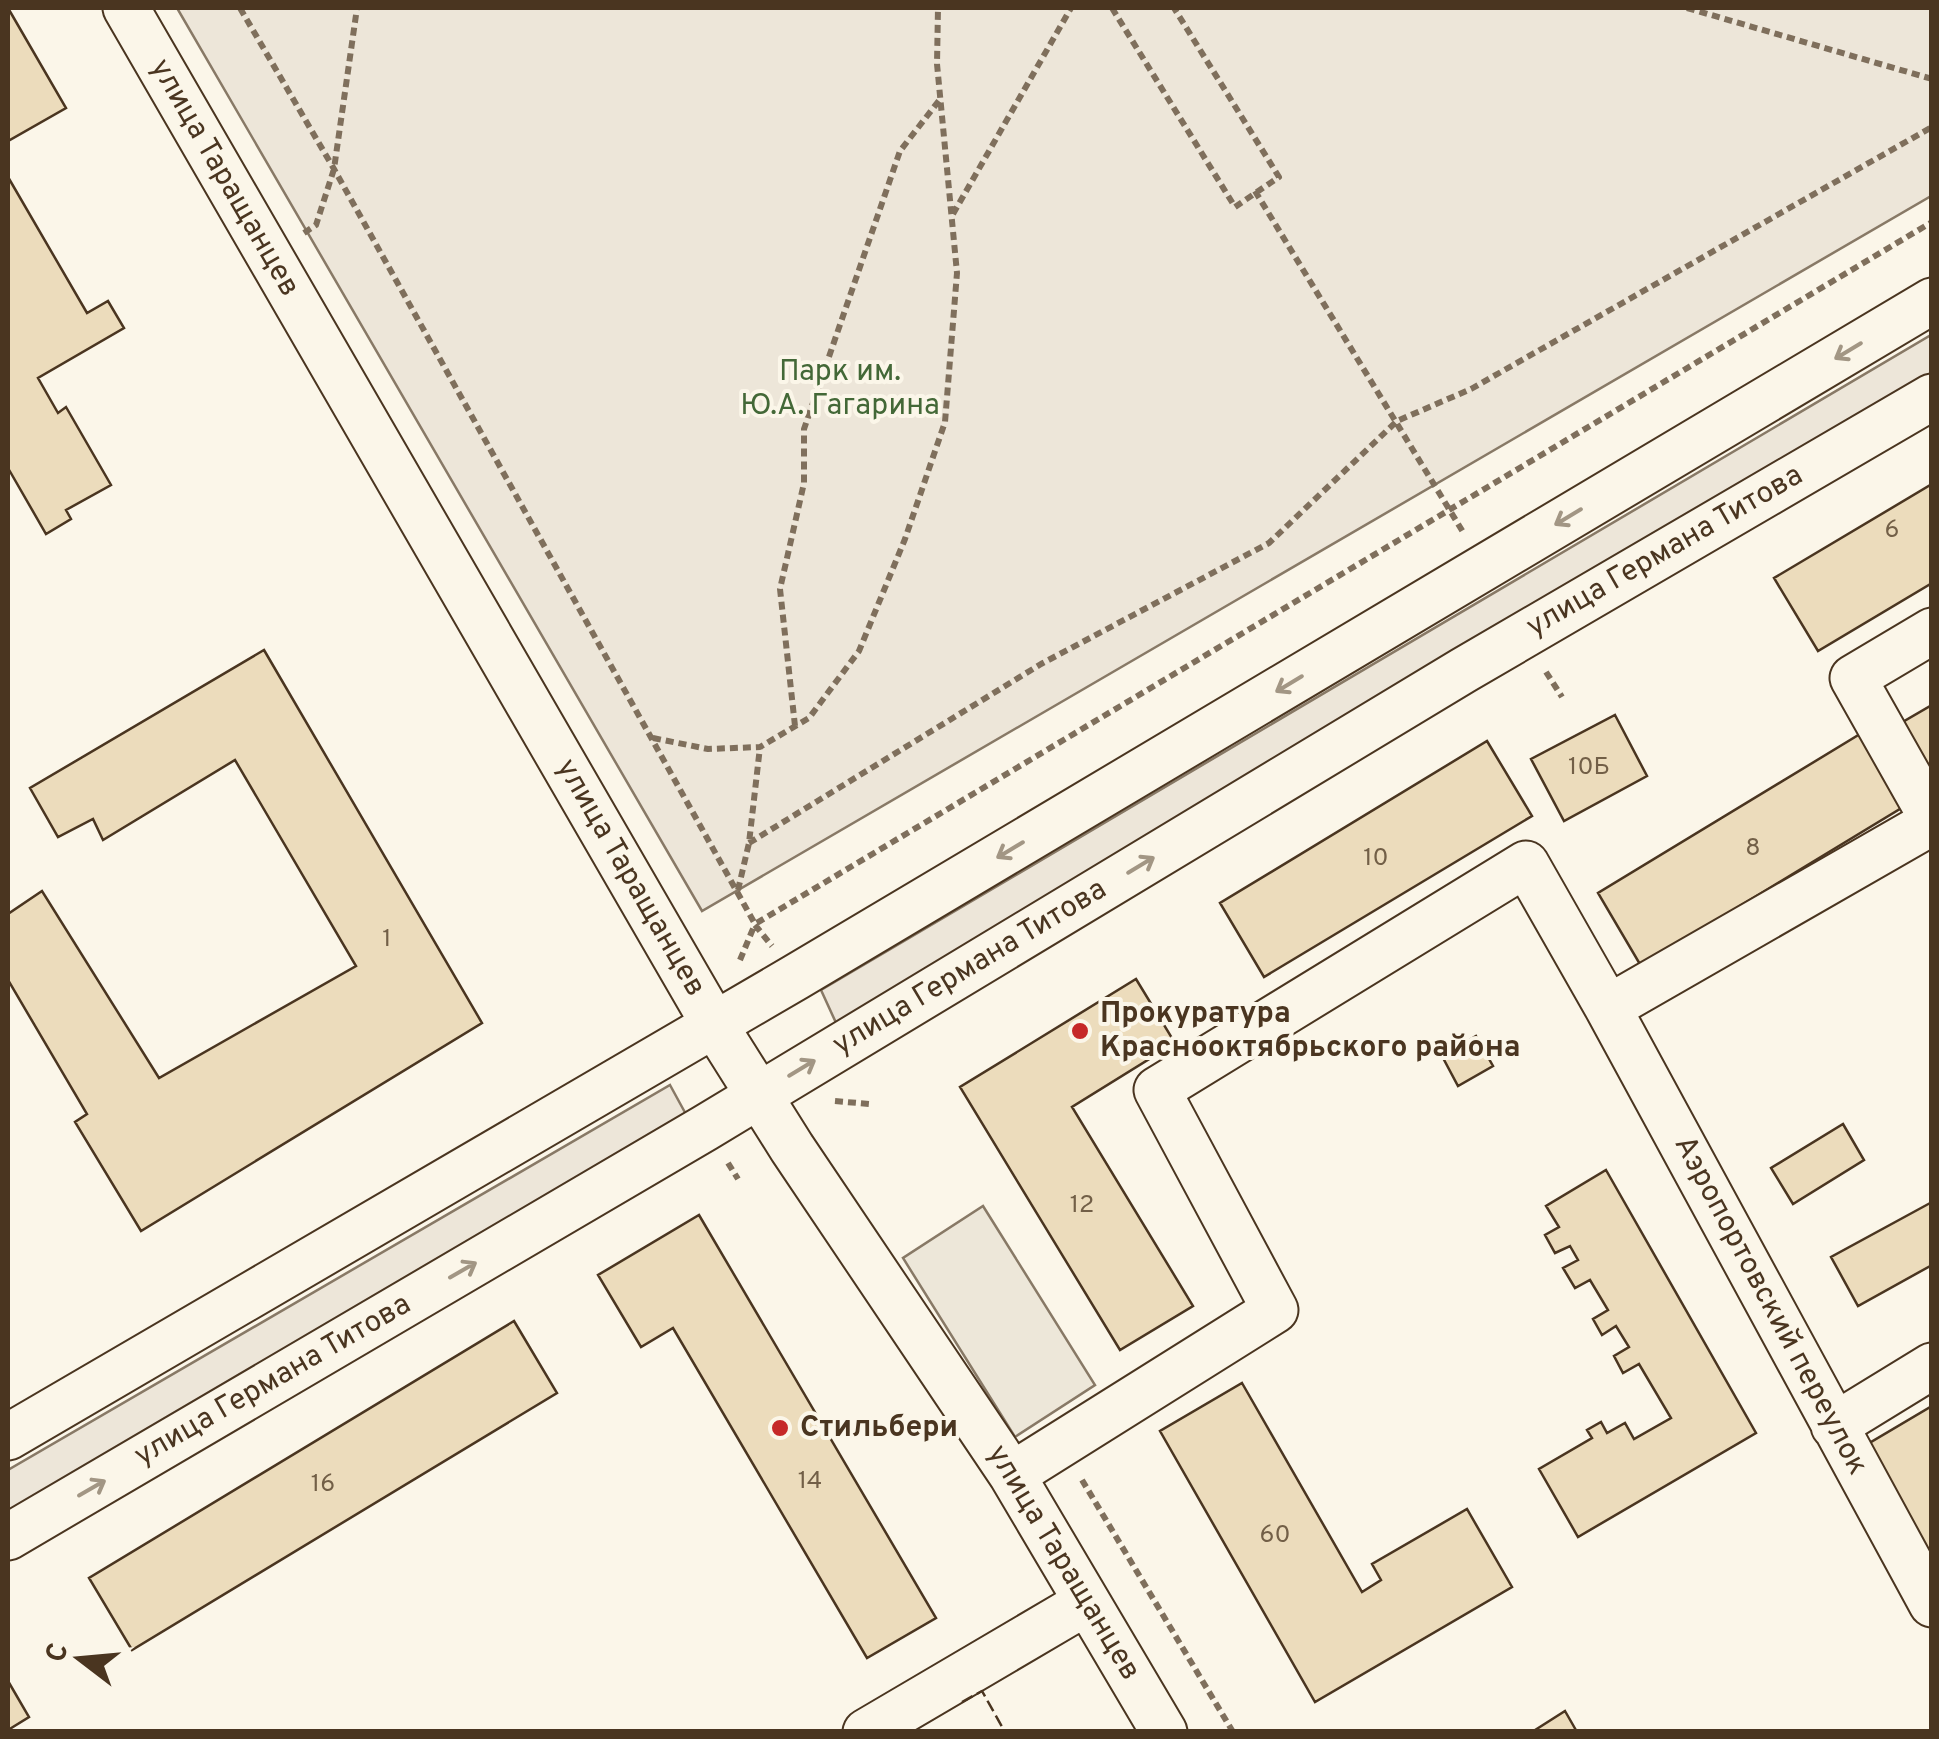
<svg xmlns="http://www.w3.org/2000/svg" width="1939" height="1739" font-family="Overpass,sans-serif">
<style>
.green{fill:#ede6d9;stroke:#887966;stroke-width:2.5}
.parking{fill:#ede7d9;stroke:#887966;stroke-width:2.5}
.building{fill:#ecdcbc;stroke:#4a3520;stroke-width:2.5}
.lines{fill:none;stroke-linecap:round;stroke-linejoin:round}
.minor-casing{stroke:#4a3520;stroke-width:49}
.path{stroke:#7f6f5c;stroke-width:6;stroke-dasharray:8 5;stroke-linecap:butt}
.minor{stroke:#fbf6e9;stroke-width:45}
.fence{stroke:#4a3520;stroke-width:2.5;stroke-dasharray:12 5;stroke-linecap:butt}
.oneway{stroke:#a29684}
.poi-dot{fill:#c62828;stroke:#fbf6e9;stroke-width:4}
.labels{text-anchor:middle;dominant-baseline:central;stroke-width:8;stroke-linejoin:round;paint-order:stroke}
.number-label{font-size:25px;fill:#725f47}
.street-label{font-size:30px;fill:#4a3520;stroke:#fbf6e9}
.park-label{font-size:30px;fill:#436837;stroke:#fbf6e9}
.poi-label{font-size:30px;font-weight:bold;fill:#4a3520;stroke:#fbf6e9;text-anchor:start}
</style>
<rect width="100%" height="100%" fill="#fbf6e9"/>
<path class="green" d="M177,8H1931V196L702,911Z
M1931,335V378L837,1025L821,990Z
M670,1085L688,1118L8,1519V1470Z"/>
<path class="parking" d="M983,1206L1095,1385L1015,1437L903,1258Z"/>
<path class="building" d="M8,8L66,108L8,141Z
M8,177L87,313L108,301L124,328L38,378L58,413L66,407L111,485L66,510L71,519L46,534L8,468Z
M1932,484V583L1818,651L1774,578Z
M264,650L482,1023L141,1231L75,1122L87,1114L8,980V914L42,891L159,1078L356,966L235,760L103,840L93,819L58,837L30,788Z
M1932,705V775L1901,723Z
M1615,715L1647,776L1564,821L1531,759Z
M1865,731L1908,804L1641,966L1598,893Z
M1487,741L1532,816L1264,977L1220,903Z
M1136,979L1175,1043L1072,1107L1193,1306L1120,1350L960,1087Z
M1476,1036L1493,1066L1458,1086L1442,1056Z
M1843,1124L1864,1160L1793,1204L1771,1168Z
M1606,1170L1756,1433L1578,1537L1539,1469L1592,1438L1587,1430L1601,1422L1607,1433L1625,1423L1634,1439L1671,1418L1639,1364L1623,1373L1614,1356L1629,1347L1616,1326L1602,1335L1593,1319L1608,1310L1590,1280L1575,1288L1563,1268L1578,1260L1570,1246L1555,1253L1545,1235L1559,1227L1546,1206Z
M1932,1202V1265L1858,1306L1831,1257Z
M699,1215L936,1618L867,1658L673,1328L641,1347L598,1275Z
M514,1321L557,1393L132,1650L89,1578Z
M1242,1383L1362,1592L1381,1580L1372,1564L1467,1509L1512,1587L1315,1702L1160,1431Z
M1932,1406V1557L1856,1451Z
M8,1681L29,1717L8,1730Z
M1565,1711L1577,1732H1532Z"/>
<g class="lines">
<g class="minor-casing">
<path id="minor" d="M126,8L714,1024L792,1148L1012,1475L1164,1732
M1932,631L1853,678L1932,818
M1608,1008L1932,1604
M1834,1426L1932,1366
M8,1437L796,977L1932,301
M1012,1475L1275,1310L1157,1090L1526,864L1608,1008L1932,822
M8,1537L705,1128L1464,670L1932,397
M866,1732L1087,1602"/>
</g>
<path class="path" d="M240,8L334,169L755,924L1932,222
M1112,8L1235,207L1279,177L1174,8
M1687,8L1932,79
M1255,191L1463,532
M953,214L1071,8
M304,233L316,225L334,169L357,8
M1546,672L1562,697
M795,726L780,589L804,483V429L900,151L941,98
M653,738L708,749L760,747L809,718L859,651L905,539L945,422L957,273L937,64L938,8
M749,843L1041,664L1269,543L1397,421L1471,389L1932,127
M738,890L749,843L760,747
M755,925L772,946
M740,960L755,924
M835,1101L869,1104
M728,1163L738,1179
M1082,1480L1233,1732"/>
<use href="#minor" class="minor"/>
<path class="fence" d="M962,1702L982,1691L1005,1732"/>
</g>
<defs><path id="oneway-shaft" d="M-6 0H5M1.5-3L5.5 0L1.5 3" fill="none" stroke-width="1.6" stroke-linecap="round" stroke-linejoin="round" transform="scale(2.5)"/></defs>
<g class="oneway">
<use href="#oneway-shaft" transform="translate(1848 351) rotate(149)"/>
<use href="#oneway-shaft" transform="translate(1568 517) rotate(149)"/>
<use href="#oneway-shaft" transform="translate(1289 684) rotate(149)"/>
<use href="#oneway-shaft" transform="translate(1010 850) rotate(149)"/>
<use href="#oneway-shaft" transform="translate(1141 865) rotate(-31)"/>
<use href="#oneway-shaft" transform="translate(802 1068) rotate(-31)"/>
<use href="#oneway-shaft" transform="translate(463 1270) rotate(-30)"/>
<use href="#oneway-shaft" transform="translate(92 1488) rotate(-30)"/>
</g>
<g class="poi-dot">
<circle cx="1080" cy="1031" r="10"/>
<circle cx="780" cy="1428" r="10"/>
</g>
<g class="labels">
<g class="number-label">
<text x="1892" y="531">6</text>
<text x="1589" y="768">10Б</text>
<text x="1753" y="849">8</text>
<text x="1376" y="859">10</text>
<text x="387" y="940">1</text>
<text x="1082" y="1206">12</text>
<text x="810" y="1482">14</text>
<text x="323" y="1485">16</text>
<text x="1275" y="1536">60</text>
</g>
<g class="street-label">
<text transform="translate(224 178) rotate(60)">улица Таращанцев</text>
<text transform="translate(1665 552) rotate(-30)">улица Германа Титова</text>
<text transform="translate(630 878) rotate(60)">улица Таращанцев</text>
<text transform="translate(970 968) rotate(-31)">улица Германа Титова</text>
<text transform="translate(1770 1306) rotate(62)">Аэропортовский переулок</text>
<text transform="translate(273 1381) rotate(-30)">улица Германа Титова</text>
<text transform="translate(1063 1563) rotate(59)">улица Таращанцев</text>
</g>
<g class="park-label">
<text x="840" y="372">Парк им.<tspan x="840" dy="34">Ю.А. Гагарина</tspan></text>
</g>
<g class="poi-label">
<text x="1100" y="1014">Прокуратура<tspan x="1100" dy="34">Краснооктябрьского района</tspan></text>
<text x="800" y="1428">Стильбери</text>
</g>
</g>
<rect width="1939" height="1739" fill="none" stroke="#4a3520" stroke-width="20"/>
<g transform="translate(80 1659) rotate(286)" stroke="#fbf6e9" stroke-width="8" paint-order="stroke">
<path d="M0-8L18 38L0 25L-18 38Z" fill="#4a3520"/>
<text y="-15" font-size="28" font-weight="bold" text-anchor="middle" fill="#4a3520">С</text>
</g>
</svg>
